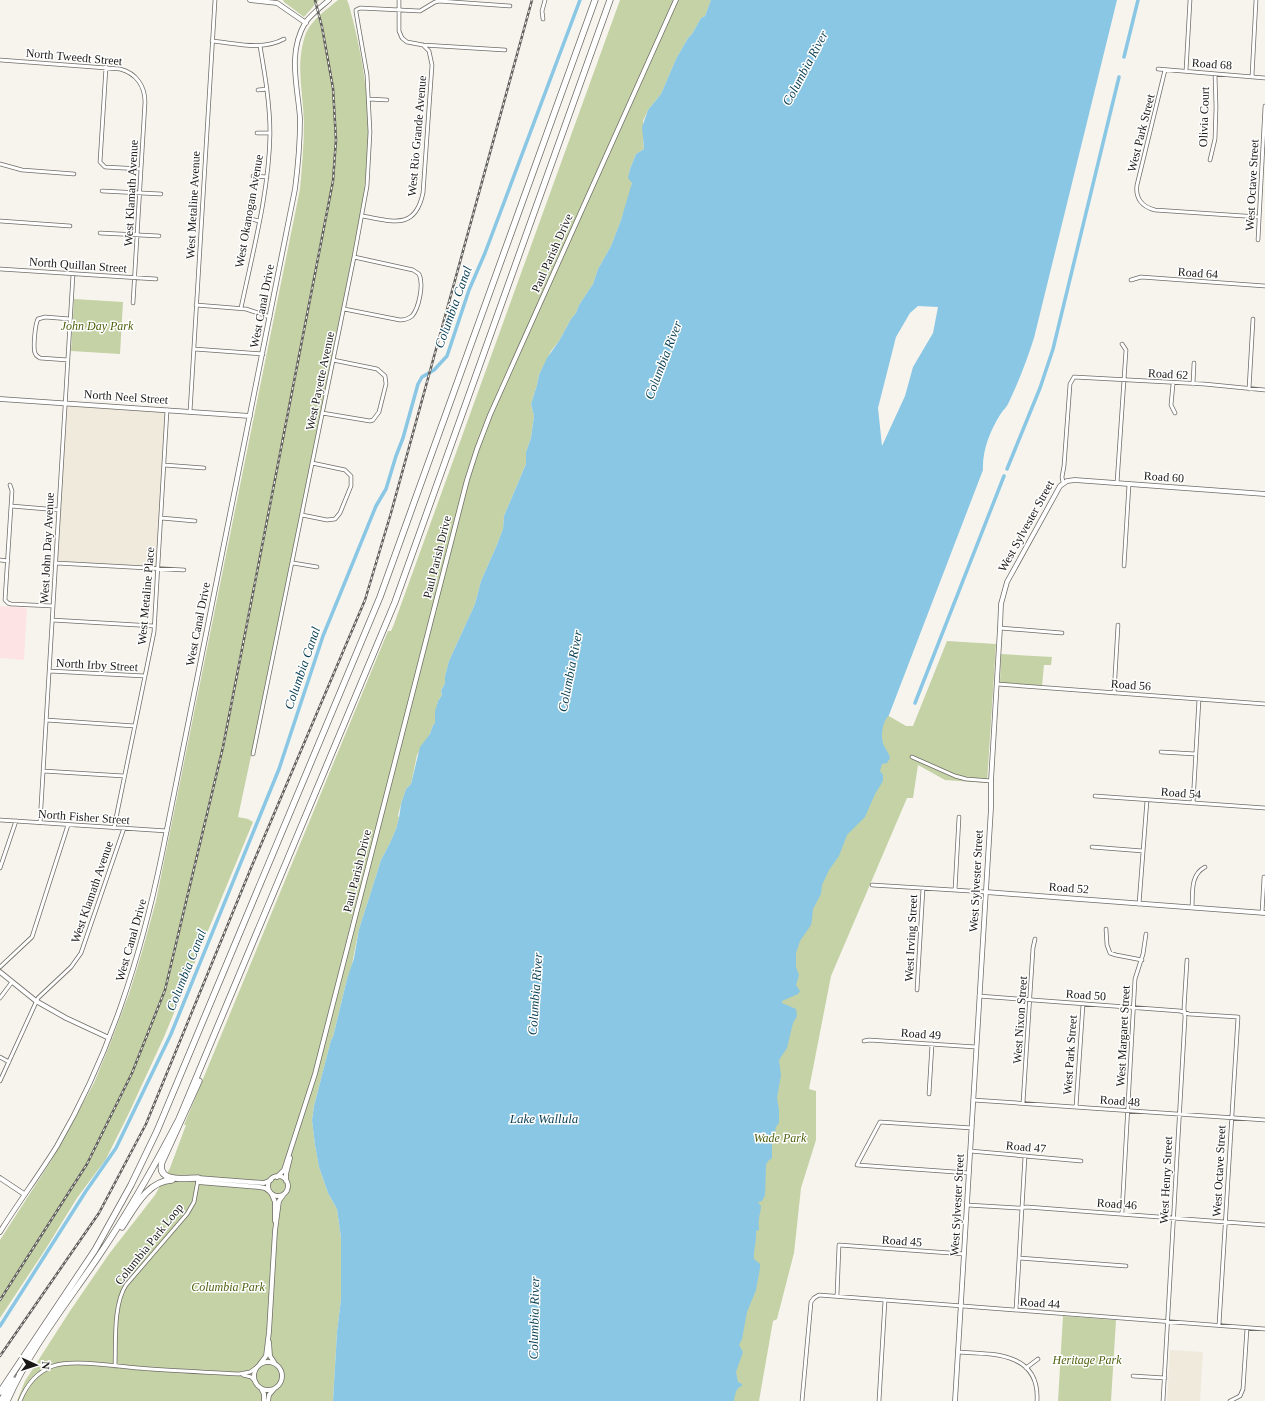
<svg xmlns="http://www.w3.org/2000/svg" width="1265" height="1401" font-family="Georgia,serif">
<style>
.commercial{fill:#fee3e4}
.built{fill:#efeadc}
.green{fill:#c4d2a6}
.water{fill:#8ac7e4;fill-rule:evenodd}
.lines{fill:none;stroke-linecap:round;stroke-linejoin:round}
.canal{stroke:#8ac7e4;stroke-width:3.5}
.street-casing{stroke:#6f6c67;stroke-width:4.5}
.secondary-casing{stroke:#6f6c67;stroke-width:5.5}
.highway-casing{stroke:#6f6c67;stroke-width:7}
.street{stroke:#fff;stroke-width:3}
.secondary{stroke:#fff;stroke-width:4}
.highway{stroke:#fff;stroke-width:5.5}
.rail-casing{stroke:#615f5c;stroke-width:2.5}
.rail{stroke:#fff;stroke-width:1;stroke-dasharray:3;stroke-linecap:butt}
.labels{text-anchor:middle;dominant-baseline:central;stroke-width:3;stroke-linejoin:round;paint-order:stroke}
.street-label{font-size:12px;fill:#191816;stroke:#fff}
.park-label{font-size:12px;font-style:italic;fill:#4e610e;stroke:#fff}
.water-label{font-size:13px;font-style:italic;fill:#093f53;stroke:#fff}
</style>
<rect width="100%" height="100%" fill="#f7f4ee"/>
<path class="commercial" d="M0,606L27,608L24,660L0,658Z"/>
<path class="built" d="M65,403L167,410L158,569L56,563Z
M1170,1350L1203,1352L1200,1401H1167Z"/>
<path class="green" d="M283,0H319L304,17L284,2Z
M338,0H347L349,5C362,53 371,103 368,153C366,177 363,200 359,223L251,756L238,817L248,819L253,822L164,1037L129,1113L106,1159L77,1198L45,1250L0,1318V1240L51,1161L94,1083L110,1044L129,994L142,952L156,901L300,189C302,167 304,144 304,122C303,94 296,66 304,39C309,21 325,11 338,0Z
M620,0H711L705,16L701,18L692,34L688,38L676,59L661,94L648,110L643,121V140L644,149L636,154L630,169L629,174L632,183L630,195L621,220L611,246L598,269L593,284L579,305L576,313L571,319L559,341L551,351L539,375L537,385L531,404L534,416L531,438L526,452V464L504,516L503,529L496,547L481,581L475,604L449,661L445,676V683L441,691L442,695L438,701L435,720V723L433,725L430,734L417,755L411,784L406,789L401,804L398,815L399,818L396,829L390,843L381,860L370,895L359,929L351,969L347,979L333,1037L331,1040L314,1106L312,1120L315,1145L319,1167L328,1193L337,1209L341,1238V1299L337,1332L333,1401H17L25,1381L70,1311L109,1254L155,1195L170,1168L186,1125H184L388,631H391L394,624Z
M74,299L123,302L120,354L71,351Z
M947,641L996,644L987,783L945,780L918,765L913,798H907L831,976L809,1089L816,1091V1140L801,1188L794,1253L777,1319L773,1321L759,1401H714L763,1042L882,712L906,726H913Z
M1001,654L1052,657L1051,665H1044L1042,686L1000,683Z
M1063,1316L1116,1320L1111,1401H1058Z"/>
<path class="water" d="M711,0H1117L1034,338C1027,360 1019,381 1009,402C1007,407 1003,410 1000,415C990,431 982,451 983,470L889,715C882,722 880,737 884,746C886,750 889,753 890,758L887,763L882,764L880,771L883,775V781L875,794L865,817L847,835L839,856L829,870L822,885L821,894L813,909L812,919L811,925L800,941L796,953V967L799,975L796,985L800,991L798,994L782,1001V1003L796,1009L797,1016L793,1023L787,1048L779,1060L781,1075L777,1098L779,1110V1123L776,1127L772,1144V1158L768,1161L766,1165L765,1195L762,1201L758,1202L761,1206C761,1211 759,1215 759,1219C758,1223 759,1226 759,1230L756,1231C757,1241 753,1251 754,1259L760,1264V1268L756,1290L747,1312L742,1339L739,1345L743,1352L736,1372L738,1382L742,1384V1386C736,1387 735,1395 734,1401H333L337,1332L341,1299V1238L337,1209L328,1193L319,1167L315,1145L312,1120L314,1106L331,1040L333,1037L347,979L354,958L359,929L370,895L381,860L390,843L396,829L399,818L401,804L406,789L411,784L420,747L430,734L433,725L435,723V712L438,701L442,695L441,691L445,683V676L449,661L475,604L481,581L496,547L503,529L504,516L526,464V452L531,438L534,416L531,404L537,385L539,375L547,358L559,341L571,319L576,313L579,305L593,284L598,269L611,246L621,220L632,183L628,178L630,169L636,154L644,149L642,127L648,110L661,94L676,59L688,38L692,34L701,18L705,16ZM918,306L938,307L933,333L913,367L905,396L882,446L878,408L896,337L910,313Z"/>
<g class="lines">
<path class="canal" d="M1124,57L1138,0
M1007,469L1040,388L1053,349L1119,77
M915,703L1004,476
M0,1326L86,1191L116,1148L171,1034L279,769L323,636L376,506L386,489L396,456L403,438L418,384L422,377L434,370L447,356L469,290L485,253L580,0"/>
<g class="street-casing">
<path id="street" d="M399,0V31L402,38L407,42L423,45L505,50
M543,19L542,11L545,0
M212,41C235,43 262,51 284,39
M0,60L120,69C136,73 145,86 145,102L133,303
M106,67L100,162L105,167L141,169
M1158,69L1265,78
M1165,70L1137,185C1135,198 1142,207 1155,210L1259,217
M1186,71L1190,0
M1252,76L1256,0
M258,90L267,89
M369,99L387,100
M257,133H270
M1210,160L1215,139L1216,107L1215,74
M0,164L22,170L74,174
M253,176L267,177
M102,191L161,194
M362,216C392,221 415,231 423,193L432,65L429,51L423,45
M251,219L259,221
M0,221L70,226
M100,233L159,236
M1258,240L1265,106
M0,269L156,279
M1131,280L1141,277L1265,286
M196,305L246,309L270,317
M241,308C253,251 269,192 270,134C270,104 265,75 260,46
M344,309L400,320C404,320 408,319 412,316C419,308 424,284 419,274L413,270L354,257
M194,349L263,354
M68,360L40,358C37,356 36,356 35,353C33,348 35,324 38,319L45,317L70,319
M1173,384L1171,405L1175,413
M1193,384L1194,363
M1249,389L1253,319
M190,412L215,0
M322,413L370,421L373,420L379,412L386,384L385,376L377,369L333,360
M164,465L204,468
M1063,482L1062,477L1064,466L1070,384L1074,377L1204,384L1265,390
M1117,483L1126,350L1122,344
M10,485L12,491L11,506L5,600L8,603L11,604L53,606
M11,506L59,510
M302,515L327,520L335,519L340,513L351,486V476L345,470L312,463
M161,518L195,521
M0,560L8,561
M56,563L184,570
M293,563L317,567
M1124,566L1129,484
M52,620L154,626
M1000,628L1062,633
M49,671L145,676
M997,684L1265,704
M1114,693L1118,625
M46,720L135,726
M1161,752L1196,754
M253,754L354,257L367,186L370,132L367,75L356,12V10L360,8L420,11L435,2L439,1L510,6
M912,757L955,776L966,779L991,781
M43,771L124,776
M1095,796L1265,808
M1193,803L1199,699
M0,820L167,831
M40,823L73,274
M114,828L154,632L167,410
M1092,847L1143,851
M0,868L16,821
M872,885L986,892
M955,890L959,817
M1139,904L1147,800
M1192,907C1193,892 1190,875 1205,867
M1262,913L1264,877
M1106,929L1107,945L1110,953L1116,955L1142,960
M0,967L32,937L68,825
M917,990L923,888
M979,996L1180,1011L1189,1014L1238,1017L1219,1325
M0,998L12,982
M864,1041L869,1040L976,1047
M0,1057L9,1062
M0,1081L38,998L71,967L81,953L124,828
M929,1094L932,1044
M973,1100L1265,1120
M1023,1103L1033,948L1035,939
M1076,1107L1083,1004
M970,1151L1081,1161
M969,1173L857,1165L880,1122L972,1128
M967,1205L1018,1208L1027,1207L1265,1225
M1122,1213L1135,979L1143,954L1146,934
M1019,1258L1126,1266
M837,1296L839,1245L964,1254
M1016,1310L1025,1156
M958,1352C993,1354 1040,1352 1037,1401
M115,1366C116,1342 113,1305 126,1285L187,1214L194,1202L198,1180
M1026,1368L1038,1359
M243,1375L251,1377L256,1382
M1133,1376L1165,1378
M20,1401C26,1386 37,1372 53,1366C71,1359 117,1366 138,1368C172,1371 206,1372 239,1374L250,1372L257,1367
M802,1401L811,1302L814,1298L819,1295L1265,1329
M879,1401L885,1300
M1163,1401L1185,1017L1184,1008L1187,960
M1230,1401L1240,1396L1243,1389L1247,1328"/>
</g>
<g class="secondary-casing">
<path id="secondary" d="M250,0L277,3L306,23
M0,399L250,416
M986,892L1265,913
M0,972L36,1001L66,1018L109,1038
M268 1186a10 10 0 1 1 20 0a10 10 0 1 1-20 0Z
M277,1177L284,1170L315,1074L467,480L477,449L490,415L676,0
M0,1178L24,1194
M198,1178L264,1183L271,1180
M286,1181V1174L290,1158
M198,1182L259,1187L265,1188L269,1191
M272,1195L275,1202V1221
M0,1232C18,1203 39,1175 57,1146C110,1055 141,956 162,854L295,189C298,166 300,143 300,119C298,87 287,54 305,23C311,14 321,7 329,0
M269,1342L270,1356L274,1362
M254 1376a14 14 0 1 1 28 0a14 14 0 1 1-28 0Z
M260,1364L266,1356L269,1332L275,1231L279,1201L284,1194
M261,1388L264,1394V1401
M268,1401L269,1395L274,1389
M955,1401L991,808V781L1000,628L1001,604L1007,582L1060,486L1067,481L1075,480L1265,494"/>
</g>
<g class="highway-casing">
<path id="highway" d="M198,1178C185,1178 156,1183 162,1162L199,1081
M122,1227C134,1209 147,1181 172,1180
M0,1392L95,1250L131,1185L157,1131L380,597L595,0
M1,1401L13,1380
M7,1401C29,1350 67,1303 98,1257C128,1213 154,1167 179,1119L395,602L610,0"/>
</g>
<use href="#street" class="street"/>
<use href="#secondary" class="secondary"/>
<use href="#highway" class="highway"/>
<g class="rail-casing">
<path id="rail" d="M0,1300L87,1164L132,1073L165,990L223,747L333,181L336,140L333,88L322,27L315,0
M0,1356L99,1213L146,1124L251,868L365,600L391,513L532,0"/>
</g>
<use href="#rail" class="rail"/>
</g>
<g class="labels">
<g class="street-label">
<text transform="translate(74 57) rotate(5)">North Tweedt Street</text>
<text transform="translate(1212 64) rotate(4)">Road 68</text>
<text transform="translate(1204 117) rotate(-88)">Olivia Court</text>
<text transform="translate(1141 133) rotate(-76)">West Park Street</text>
<text transform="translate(417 136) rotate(-85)">West Rio Grande Avenue</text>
<text transform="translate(1252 185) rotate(-87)">West Octave Street</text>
<text transform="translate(131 193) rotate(-87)">West Klamath Avenue</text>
<text transform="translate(193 205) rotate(-87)">West Metaline Avenue</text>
<text transform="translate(249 211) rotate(-80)">West Okanogan Avenue</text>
<text transform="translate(552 253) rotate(-66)">Paul Parish Drive</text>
<text transform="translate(78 265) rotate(4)">North Quillan Street</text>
<text transform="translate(1198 273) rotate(4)">Road 64</text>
<text transform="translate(262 306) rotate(-79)">West Canal Drive</text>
<text transform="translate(1168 374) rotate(3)">Road 62</text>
<text transform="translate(320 381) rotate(-78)">West Payette Avenue</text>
<text transform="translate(126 397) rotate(4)">North Neel Street</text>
<text transform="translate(1164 477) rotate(4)">Road 60</text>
<text transform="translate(1026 526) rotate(-61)">West Sylvester Street</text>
<text transform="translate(47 548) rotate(-87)">West John Day Avenue</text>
<text transform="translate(437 557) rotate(-76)">Paul Parish Drive</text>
<text transform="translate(146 596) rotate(-85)">West Metaline Place</text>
<text transform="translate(198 624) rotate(-79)">West Canal Drive</text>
<text transform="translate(97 665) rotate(3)">North Irby Street</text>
<text transform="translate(1131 685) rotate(4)">Road 56</text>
<text transform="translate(1181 793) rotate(4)">Road 54</text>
<text transform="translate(84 817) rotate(4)">North Fisher Street</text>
<text transform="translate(357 871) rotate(-76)">Paul Parish Drive</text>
<text transform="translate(976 881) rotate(-87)">West Sylvester Street</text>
<text transform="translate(1069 888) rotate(4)">Road 52</text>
<text transform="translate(92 892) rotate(-71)">West Klamath Avenue</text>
<text transform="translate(911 938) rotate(-87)">West Irving Street</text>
<text transform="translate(131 940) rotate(-74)">West Canal Drive</text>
<text transform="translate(1086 995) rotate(4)">Road 50</text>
<text transform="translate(1020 1020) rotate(-86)">West Nixon Street</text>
<text transform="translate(921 1034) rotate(4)">Road 49</text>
<text transform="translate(1123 1036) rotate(-87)">West Margaret Street</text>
<text transform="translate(1070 1055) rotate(-86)">West Park Street</text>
<text transform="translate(1120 1101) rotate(4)">Road 48</text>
<text transform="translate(1026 1147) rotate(5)">Road 47</text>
<text transform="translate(1219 1171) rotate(-87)">West Octave Street</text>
<text transform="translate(1166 1180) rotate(-87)">West Henry Street</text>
<text transform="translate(1117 1204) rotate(4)">Road 46</text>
<text transform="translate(957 1205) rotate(-87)">West Sylvester Street</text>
<text transform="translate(902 1241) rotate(4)">Road 45</text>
<text transform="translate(149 1244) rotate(-51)">Columbia Park Loop</text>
<text transform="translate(1040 1303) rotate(4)">Road 44</text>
</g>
<g class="park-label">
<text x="97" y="326">John Day Park</text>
<text x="780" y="1138">Wade Park</text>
<text x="228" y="1287">Columbia Park</text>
<text x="1087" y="1360">Heritage Park</text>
</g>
<g class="water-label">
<text transform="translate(805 68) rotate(-62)">Columbia River</text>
<text transform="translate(453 307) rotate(-70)">Columbia Canal</text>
<text transform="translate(663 360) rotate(-69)">Columbia River</text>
<text transform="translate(302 668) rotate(-71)">Columbia Canal</text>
<text transform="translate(570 671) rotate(-79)">Columbia River</text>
<text transform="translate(186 970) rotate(-68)">Columbia Canal</text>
<text transform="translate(535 994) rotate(-86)">Columbia River</text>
<text x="544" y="1118">Lake Wallula</text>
<text transform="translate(534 1318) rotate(-89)">Columbia River</text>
</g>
</g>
<g transform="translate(36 1365) rotate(93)" stroke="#ffffff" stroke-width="3" paint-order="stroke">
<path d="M0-3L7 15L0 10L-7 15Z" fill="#191816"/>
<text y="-6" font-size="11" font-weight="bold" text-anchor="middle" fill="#191816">N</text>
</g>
</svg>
